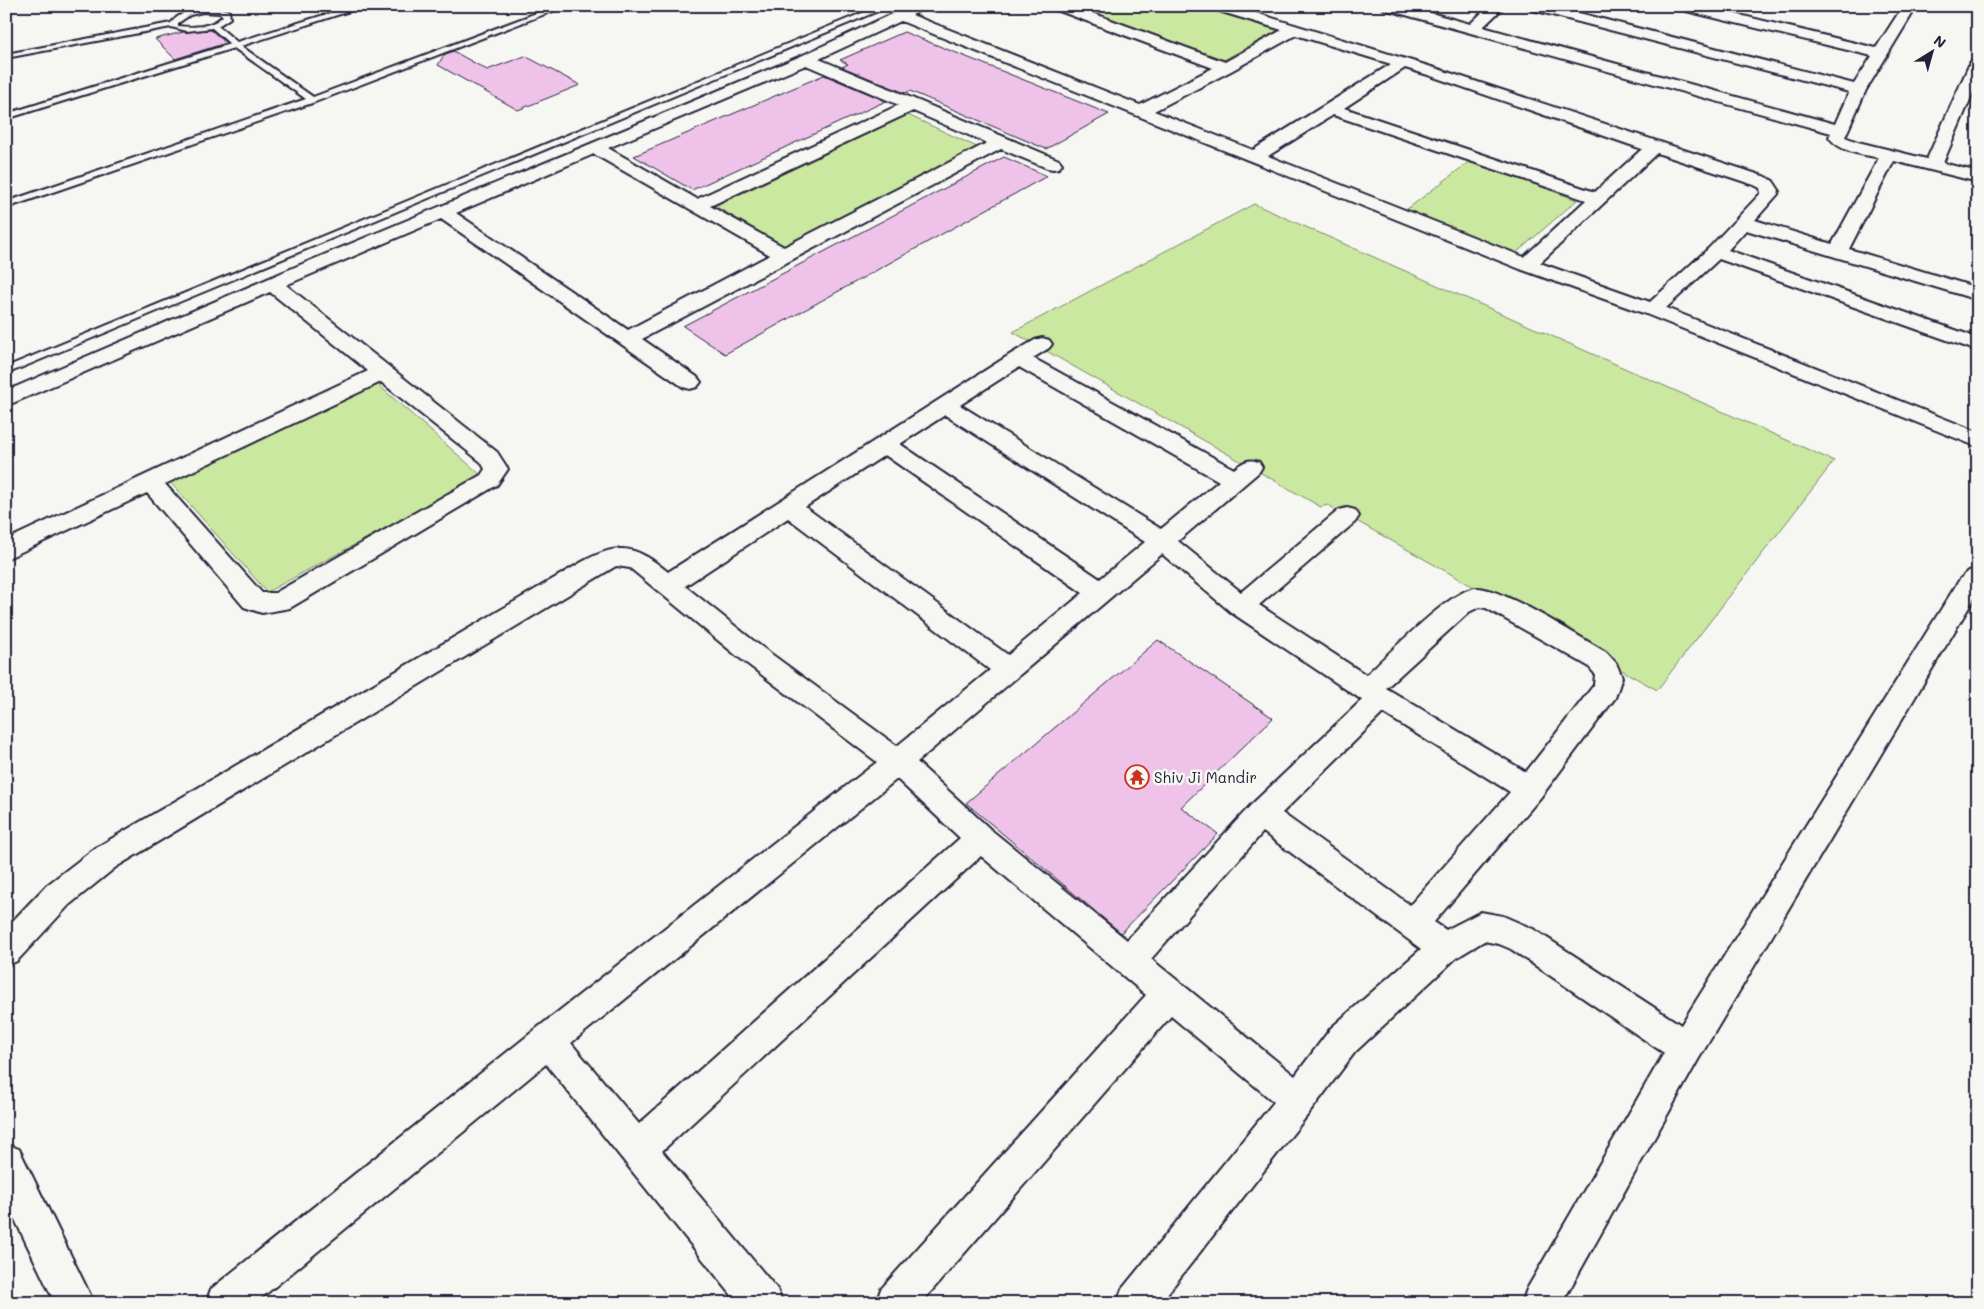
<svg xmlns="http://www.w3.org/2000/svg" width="1984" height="1309" font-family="Mali,sans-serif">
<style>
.green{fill:#cbe8a0;stroke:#76856e}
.building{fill:#efc3e9;stroke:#22223b}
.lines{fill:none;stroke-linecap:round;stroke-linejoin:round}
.service-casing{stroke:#22223b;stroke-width:4}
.minor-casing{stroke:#22223b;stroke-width:4}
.service{fill:#f6f6f2;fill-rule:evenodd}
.minor{fill:#f6f6f2;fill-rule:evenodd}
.labels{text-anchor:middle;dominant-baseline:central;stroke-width:5;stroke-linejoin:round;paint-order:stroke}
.poi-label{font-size:15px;fill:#22223b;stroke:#f6f6f2;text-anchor:start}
</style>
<rect width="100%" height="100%" fill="#f6f6f2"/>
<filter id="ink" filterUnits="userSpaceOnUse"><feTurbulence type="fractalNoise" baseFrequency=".02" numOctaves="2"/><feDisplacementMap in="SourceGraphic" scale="10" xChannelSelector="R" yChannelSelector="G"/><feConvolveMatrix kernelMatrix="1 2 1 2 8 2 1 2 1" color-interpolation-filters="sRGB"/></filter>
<g filter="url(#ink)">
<path class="green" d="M1071,6H1198L1279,30L1220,62Z
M908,115L979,148L786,247L715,206Z
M1470,161L1577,200L1515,254L1406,210Z
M1254,204L1834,461L1657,690L1328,505L1321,507L1013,332Z
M376,383L482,476L267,592L169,481Z"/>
<path class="building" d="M211,30L226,43L175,59L155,39L183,32Z
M904,32L1109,114L1046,149L910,91L905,93L842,67L848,64L840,60Z
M453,51L487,70L525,56L580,85L518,110L438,65L444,55Z
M824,75L886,101L692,190L634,156Z
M1004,157L1047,176L725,354L683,326Z
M1158,640L1273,718L1181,807L1218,834L1121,933L966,803Z"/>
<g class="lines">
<g class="service-casing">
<path id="service" d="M353,6H365L241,46L313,97L555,6H566L315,102L6,208V202L306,99L234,48L6,119V114L230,44L212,28L187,31L171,27L6,58V54L171,23C184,7 210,4 229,11L230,18L218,26L237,42ZM203,12L220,13L223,16C212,27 193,28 178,26V23L190,15Z
M879,6H890L6,374V367Z"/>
</g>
<g class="minor-casing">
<path id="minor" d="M909,6H920L922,9L912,15L1140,105L1213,68L1054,9L1052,6H1073L1225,62L1282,30L1212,9L1210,6H1233L1438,69L1766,177L1773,181L1779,190L1778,194L1755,220L1832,244L1879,158C1862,154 1839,152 1829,137L1831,133L1384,9L1382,6H1406L1470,24L1489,6H1505L1483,27L1835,124L1849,92L1529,9L1527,6H1552L1854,84L1872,56L1678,9L1676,6H1702L1876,48L1903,6H1917L1866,90L1845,137L1858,142L1927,159L1970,63L1973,60L1978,59V81L1943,163L1978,172V182L1894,161L1849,249L1978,288V300L1746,230L1728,250L1978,338V351L1719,259L1666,308L1978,432V447L1646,314L1520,269L901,21L819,59L1059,160L1062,164L1059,168L1053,169L1047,168L1001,149L642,339L697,377L701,382L697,387L690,389L683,387L441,219L286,285L497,452L508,469L497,485L290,608L262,613L244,607L147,493L6,559V540L368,371L270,292L6,406V391L295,267L801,56ZM1296,35L1391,64L1253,150L1154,111L1231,71ZM806,65L899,105L697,199L608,148ZM1405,68L1428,75L1642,149L1595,192L1344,108ZM913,111L987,143L784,247L710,206ZM1333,115L1586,200L1524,257L1268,156ZM1657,153L1754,185L1760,188L1761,193L1709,248L1650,302L1540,263ZM594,154L770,255L628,330L456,213ZM381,382L481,462L485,469L481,475L275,593H262L165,484Z
M1042,338L1049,340L1052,344L1049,348L1033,358L1234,469C1243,462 1248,458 1259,462L1262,467L1259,472L1178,541L1241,592L1339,510L1347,508L1355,510L1359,516L1355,522L1259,605L1366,675C1386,657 1451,589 1476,588C1500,586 1581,638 1606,652L1616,663L1622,677L1615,698L1540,798L1434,922L1446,930L1481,912L1503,916L1533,929L1681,1025L1960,579L1969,571L1978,568V592L1698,1060L1562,1303H1522L1527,1289L1664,1053L1511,949L1499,944L1484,941L1456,958L1355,1052L1310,1112L1160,1303H1117L1122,1289L1274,1102L1171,1016L921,1303H876L881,1289L1146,995L981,856L662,1151L777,1289L782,1303H738L546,1064L255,1303H206L211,1289L536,1029L877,762L737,656L630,568L616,566L116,867L69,905L17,961L6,966V928L47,885L94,849L582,562C620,541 636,546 668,572L1011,354L1035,340ZM1019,367L1219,481L1161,529L960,405ZM945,415L1145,542L1100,579L900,444ZM885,455L1083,593L1008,655L805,507ZM788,518L990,670L897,746L755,642L685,586ZM1162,554L1232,613L1362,700L1251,805L1127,940L990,829L917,762ZM1479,607L1486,608L1588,666L1595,674L1594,685L1526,772L1386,688L1469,612ZM1383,713L1510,792L1410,905L1282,813ZM897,779L960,838L639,1124L571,1043ZM1263,832L1421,949L1331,1028L1295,1076L1151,959Z
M6,1144L19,1149L94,1303H55L6,1201Z"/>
</g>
<use href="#service" class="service"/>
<use href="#minor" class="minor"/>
</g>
</g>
<defs>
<g id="temple-ring" transform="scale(1.25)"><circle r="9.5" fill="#f6f6f2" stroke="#c8321e" stroke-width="1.5"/><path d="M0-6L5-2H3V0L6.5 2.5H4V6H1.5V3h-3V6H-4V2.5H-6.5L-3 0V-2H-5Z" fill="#c8321e"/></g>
</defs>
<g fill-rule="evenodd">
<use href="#temple-ring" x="1137" y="777"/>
</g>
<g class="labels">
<g class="poi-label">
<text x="1154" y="777">Shiv Ji Mandir</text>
</g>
</g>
<rect width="1984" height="1309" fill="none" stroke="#f6f6f2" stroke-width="25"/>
<rect x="12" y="12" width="1959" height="1284" fill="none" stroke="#22223b" stroke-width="2" filter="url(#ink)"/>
<g transform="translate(1932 52) rotate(37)" stroke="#f6f6f2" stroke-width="4" paint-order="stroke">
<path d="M0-4L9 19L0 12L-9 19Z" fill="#22223b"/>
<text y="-8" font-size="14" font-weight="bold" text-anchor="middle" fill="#22223b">N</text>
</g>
</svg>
